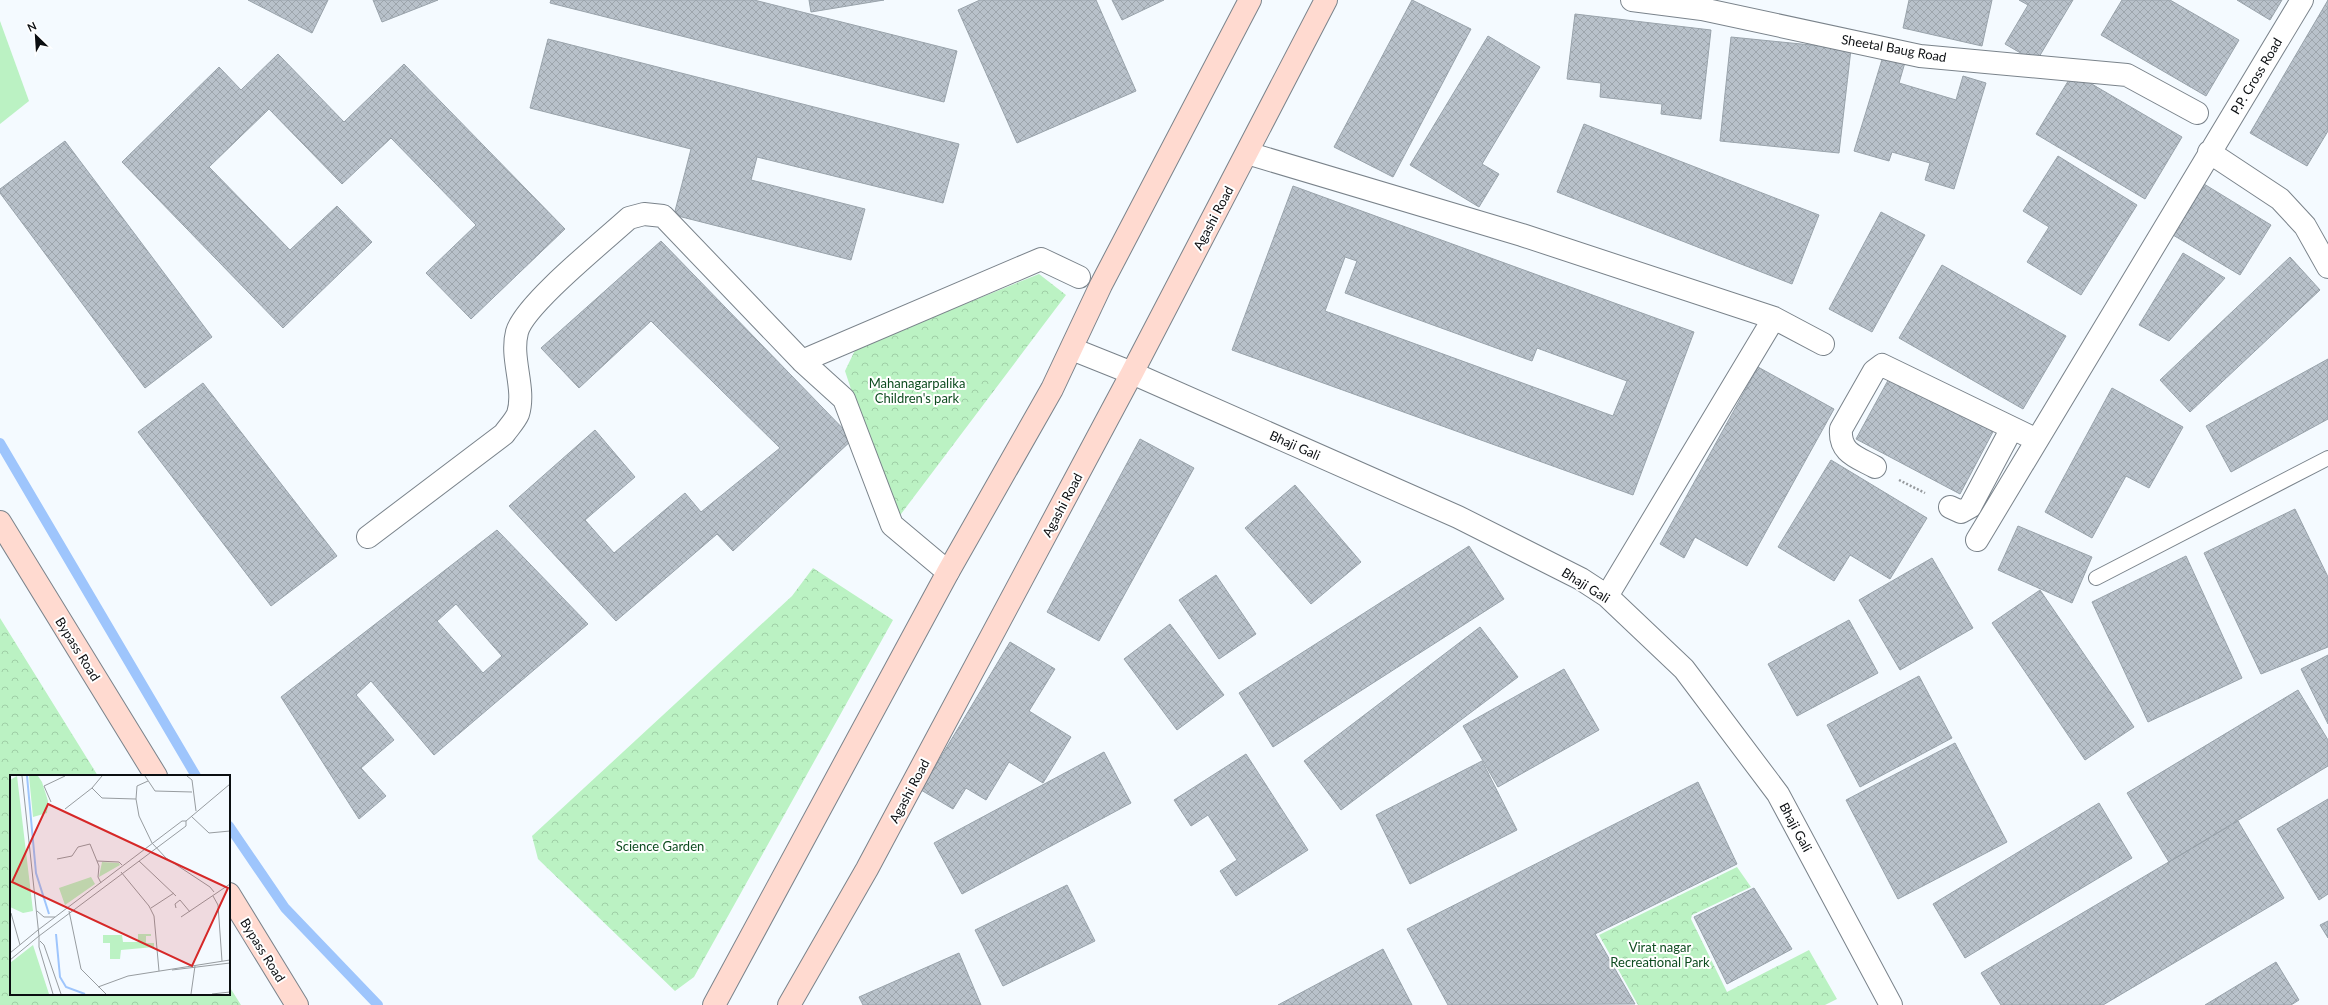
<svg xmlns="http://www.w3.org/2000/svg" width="2328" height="1005" font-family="Lato,sans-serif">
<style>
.green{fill:#bbf2c3}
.park{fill:url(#park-crowns)}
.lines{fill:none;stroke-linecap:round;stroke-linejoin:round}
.stream{stroke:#9ec5fc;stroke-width:10}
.building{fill:url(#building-cross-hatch);stroke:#99a3ab;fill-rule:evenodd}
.lane-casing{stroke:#7a838b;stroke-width:16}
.street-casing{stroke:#7a838b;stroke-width:24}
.secondary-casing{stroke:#7a838b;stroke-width:24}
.path{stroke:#95999d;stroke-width:2.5;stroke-dasharray:2 2;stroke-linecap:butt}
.lane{stroke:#fff;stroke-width:14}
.street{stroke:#fff;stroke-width:22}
.secondary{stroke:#ffdad0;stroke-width:22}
.labels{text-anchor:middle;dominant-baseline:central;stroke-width:4;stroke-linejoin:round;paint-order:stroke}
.street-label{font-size:13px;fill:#0b0e11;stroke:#fff}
.park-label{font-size:13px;fill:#0e4c20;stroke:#fff}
.inset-river{fill:none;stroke:#9ec5fc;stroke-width:2}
.inset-road{fill:none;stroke:#979ca0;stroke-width:1}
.view{fill:#d62828;fill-opacity:0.15;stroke:#d62828;stroke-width:2}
.inset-edge{fill:none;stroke:#0b0e11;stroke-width:2}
</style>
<defs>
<pattern id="park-crowns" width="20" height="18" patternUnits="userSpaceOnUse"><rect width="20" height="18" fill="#bbf2c3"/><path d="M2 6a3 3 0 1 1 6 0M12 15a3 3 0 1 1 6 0" fill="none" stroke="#9fcea6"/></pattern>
<pattern id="building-cross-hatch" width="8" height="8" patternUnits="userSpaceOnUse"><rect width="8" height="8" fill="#b8c1ca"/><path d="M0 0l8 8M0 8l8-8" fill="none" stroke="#9da5ac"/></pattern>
</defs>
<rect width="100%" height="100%" fill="#f4faff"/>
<path class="green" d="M0,21L29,101L0,124Z"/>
<path class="park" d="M1039,274L1066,295L895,522L845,371L856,348Z
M813,568L893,620L694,977L675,991L538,859L532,836L792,596Z
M0,618L98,776H11V994H229V986L241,1005H0Z
M1737,867L1751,887L1692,915L1691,919L1727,992L1809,950L1837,999L1825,1005H1638L1599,935Z"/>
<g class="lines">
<path class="stream" d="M0,443L196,776
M229,826L285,908L378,1005"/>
</g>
<path class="building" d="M248,0H328L312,33Z
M373,0H438L382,22Z
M551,0H754L957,51L944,102L550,3Z
M809,0H884L811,12Z
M980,0H1096L1136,91L1017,143L958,10Z
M1112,0H1164L1122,20Z
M1412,0L1471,29L1393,177L1334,147Z
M1909,0H1992L1982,46L1903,28Z
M2019,0H2073L2036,62L2005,44L2028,5Z
M2122,0H2170L2239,40L2206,96L2101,35Z
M2237,0H2282L2270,20Z
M2328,0V131L2307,166L2250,133Z
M1575,14L1711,30L1701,119L1661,114L1662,104L1600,97L1601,83L1567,79Z
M1488,36L1540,67L1482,164L1499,174L1479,207L1410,165Z
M1731,37L1851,49L1839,153L1720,141Z
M548,39L959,144L943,203L757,157L751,180L865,209L851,260L674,215L691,149L530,108Z
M1884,53L1906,59L1899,83L1956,100L1963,76L1986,83L1954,189L1925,180L1930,163L1892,152L1889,161L1854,151Z
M278,54L344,122L404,64L565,229L471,319L426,273L476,225L391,138L342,184L269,109L209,167L290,250L337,206L372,242L283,328L122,162L219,67L241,90Z
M2073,73L2182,137L2145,199L2036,134Z
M1584,124L1819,215L1792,284L1557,192Z
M65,141L212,337L145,388L0,193V189Z
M2058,156L2137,205L2081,295L2027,262L2049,227L2023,211Z
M2204,184L2271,225L2240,275L2173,235Z
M1293,186L1694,332L1633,495L1232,350ZM1345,257L1357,261L1345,293L1532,361L1537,348L1627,381L1613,416L1325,311Z
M1881,212L1925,235L1872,332L1829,309Z
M661,241L853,439L733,551L717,534L616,621L509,506L595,430L635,477L585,520L614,553L685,493L701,512L780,448L651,321L579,388L541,348Z
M2183,253L2225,278L2169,341L2139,325Z
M2290,257L2320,290L2190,412L2160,380Z
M1942,265L2066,336L2023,409L1899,338Z
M2328,359V419L2231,472L2206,426Z
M1758,367L1834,409L1747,566L1695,537L1684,558L1660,544Z
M1892,373L1995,428L1960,494L1856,439Z
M203,383L337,556L271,606L138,432Z
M2112,388L2183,427L2149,488L2126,476L2092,538L2045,512Z
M1140,439L1194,468L1099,641L1047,612Z
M1831,460L1927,518L1890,579L1850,555L1834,581L1778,547Z
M1295,485L1361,562L1311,604L1245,528Z
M2295,509L2328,577V647L2261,674L2204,553Z
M2018,526L2092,557L2072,603L1998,570Z
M497,530L588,624L434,755L371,681L356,695L394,740L361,768L386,796L359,819L281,697ZM456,604L502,656L483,673L437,621Z
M1469,546L1504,599L1273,747L1239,693Z
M2186,556L2242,678L2148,722L2092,602Z
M1932,558L1973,628L1900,670L1859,600Z
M1216,575L1256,634L1219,659L1179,600Z
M2040,590L2134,727L2085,760L1992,623Z
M1849,620L1878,673L1797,716L1768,664Z
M1170,624L1224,695L1177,730L1124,659Z
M1480,627L1518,677L1341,810L1304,761Z
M1010,642L1055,669L1029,711L1071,737L1043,783L1009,762L986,800L966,788L953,809L921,790Z
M2328,655V724L2301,669Z
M1564,669L1599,730L1498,787L1463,726Z
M1919,676L1952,738L1860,787L1827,725Z
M2298,690L2328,740V766L2169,862L2127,793Z
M1955,743L2007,842L1898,899L1846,800Z
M1104,752L1131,803L962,894L934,843Z
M1246,754L1308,850L1236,896L1220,871L1237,860L1208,815L1191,826L1174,800Z
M1482,761L1517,830L1410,884L1376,815Z
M1698,782L1737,864L1595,934L1635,1004L1448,1005L1407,929Z
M2328,799V894L2319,900L2277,829Z
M2099,803L2132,858L1965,958L1933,904Z
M2238,821L2284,898L2103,1005H2001L1981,973Z
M1067,885L1095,941L1003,986L975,930Z
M1754,888L1792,949L1727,984L1694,917Z
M2328,921V938L2320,925Z
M1383,949L1412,1005H1278Z
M959,953L981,1005H863L859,997Z
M2276,962L2299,1000L2291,1005H2205Z"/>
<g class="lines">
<g class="lane-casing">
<path id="lane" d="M2096,578L2328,458"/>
</g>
<g class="street-casing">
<path id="street" d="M1632,0L1702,9L1920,56L2127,75L2197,113
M2209,152L2280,199L2305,226L2328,267
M1247,153L1522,235L1774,318L1823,344
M1072,349L1132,373L1458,517L1581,579L1607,596L1684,669L1778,794L1891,1005
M802,361L1041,259L1079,277
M1875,467C1857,457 1839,453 1841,429L1874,371L1882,365L2037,440
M1950,507L1961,512L1970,507L2012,428
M368,537L504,434C508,428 515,421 518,414C526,388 510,359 517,332C524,305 605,240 629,218L644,214L663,216L802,361L844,399L892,525L948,572
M1977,540L2302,0
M1607,596L1774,318"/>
</g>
<g class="secondary-casing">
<path id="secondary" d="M0,522L156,776
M229,894L297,1005
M714,1005L948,572L1052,389L1101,285L1250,0
M789,1005L867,869L1132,373L1326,0"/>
</g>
<path class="path" d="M1899,480L1925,493"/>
<use href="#lane" class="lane"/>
<use href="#street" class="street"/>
<use href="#secondary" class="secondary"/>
</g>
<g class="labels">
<g class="street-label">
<text transform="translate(1894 48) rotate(10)">Sheetal Baug Road</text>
<text transform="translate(2256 76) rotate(-59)">P.P. Cross Road</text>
<text transform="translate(1213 218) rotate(-62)">Agashi Road</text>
<text transform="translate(1295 445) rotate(24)">Bhaji Gali</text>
<text transform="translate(1062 505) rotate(-62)">Agashi Road</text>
<text transform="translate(1586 585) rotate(32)">Bhaji Gali</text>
<text transform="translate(78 649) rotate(58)">Bypass Road</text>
<text transform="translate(909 791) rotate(-62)">Agashi Road</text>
<text transform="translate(1796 827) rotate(62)">Bhaji Gali</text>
<text transform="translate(263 950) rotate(58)">Bypass Road</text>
</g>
<g class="park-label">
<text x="917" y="383">Mahanagarpalika<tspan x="917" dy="15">Children's park</tspan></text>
<text x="660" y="846">Science Garden</text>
<text x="1660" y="947">Virat nagar<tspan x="1660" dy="15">Recreational Park</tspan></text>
</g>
</g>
<g transform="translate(10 775)">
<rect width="220" height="220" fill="#f4faff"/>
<path d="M19,1H28L32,7L38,26L37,38L23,42Z" fill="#bbf2c3"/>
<path d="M7,1L23,136L13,138L0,132V5ZM92,87L109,88L110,90L89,102ZM81,102L85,109L55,130L49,113ZM128,159H141V161H136V168H144V172L111,175L110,184H100V168H93V160H112L113,167H128ZM23,170L39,219H0V188Z" fill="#bbf2c3"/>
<path class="inset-river" d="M17,1L26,98L39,139M46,159L50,202L56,212L75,219"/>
<path class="inset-road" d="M135,1L145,16L182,17M177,1L182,5L186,36M138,6L127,11L126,24L129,41L142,68L156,83L200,112L204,117M82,13L92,23L126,24M41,27L34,11L55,1M55,34L82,13L92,1M181,41L199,58L220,56M47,84L62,81L68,72L80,69L89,91L88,102L91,108M87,86L109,87L112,90M129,86L166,121M111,97L139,131L144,141L149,196M203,121L208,130L212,186M141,133L164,118M166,133L165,129L170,125L180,137M27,136L34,142H45M59,136L71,194L96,219M1,138L10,170M171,142L220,109M28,155L172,46H176L220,9M30,166L34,170L51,219M0,178L28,155M0,185L29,161L12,1M162,195L220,188M88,212L118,201L220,185M43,219L29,172V161L176,51V46M181,219L185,191M202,219L220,217"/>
<path class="view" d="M38,29L218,113L182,191L2,107Z"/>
<rect width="220" height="220" class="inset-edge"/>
</g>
<g transform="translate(36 36) rotate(335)" stroke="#ffffff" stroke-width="3" paint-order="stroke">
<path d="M0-3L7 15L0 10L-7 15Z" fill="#0b0e11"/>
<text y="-6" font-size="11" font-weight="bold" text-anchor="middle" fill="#0b0e11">N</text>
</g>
</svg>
